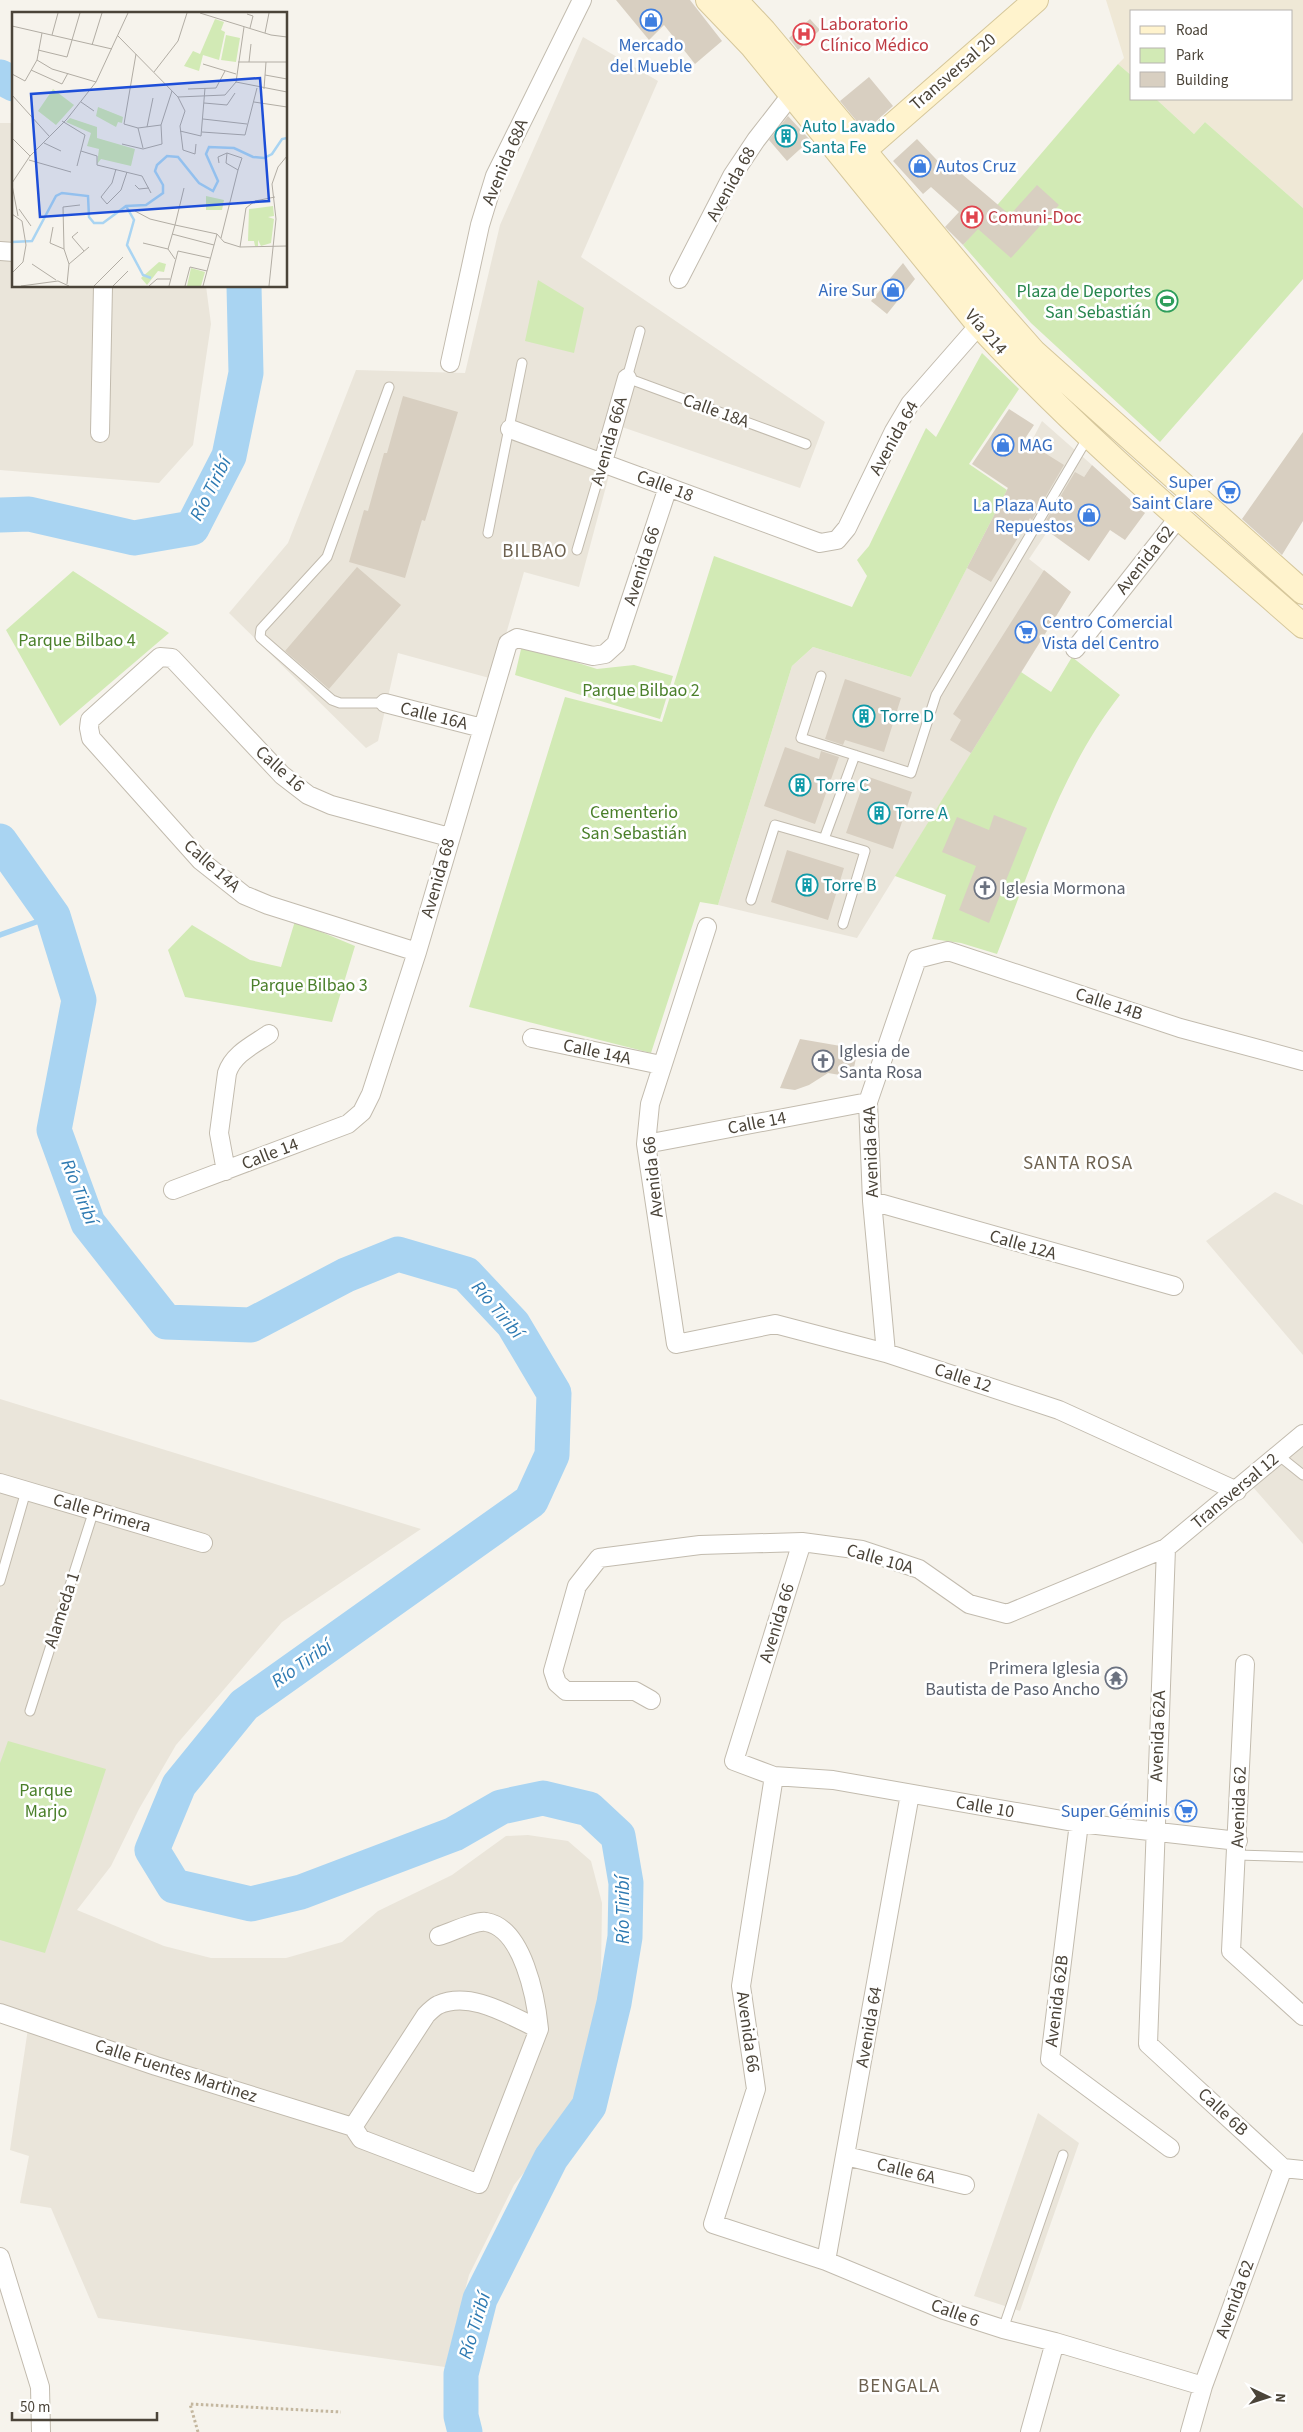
<svg xmlns="http://www.w3.org/2000/svg" width="1303" height="2432" font-family="'Source Sans 3',sans-serif">
<style>
.residential{fill:#eae5da}
.education{fill:#efe8d6}
.green{fill:#d2eab5}
.lines{fill:none;stroke-linecap:round;stroke-linejoin:round}
.stream{stroke:#a9d4f2;stroke-width:5.5}
.river{stroke:#a9d4f2;stroke-width:35}
.building{fill:#d8cfc1}
.lane-casing{stroke:#c2bbae;stroke-width:11}
.street-casing{stroke:#c2bbae;stroke-width:20}
.secondary-casing{stroke:#d6c79b;stroke-width:26}
.path{stroke:#c4b79f;stroke-width:3;stroke-dasharray:2.5 2.5;stroke-linecap:butt}
.lane{stroke:#fff;stroke-width:9}
.street{stroke:#fff;stroke-width:18}
.secondary{stroke:#fff3cd;stroke-width:24}
.labels{text-anchor:middle;dominant-baseline:central;stroke-width:5;stroke-linejoin:round;paint-order:stroke}
.health-label{font-size:18px;fill:#be3a42;stroke:#fff;text-anchor:start}
.shop-label{font-size:18px;fill:#366cbe;stroke:#fff;text-anchor:end}
.street-label{font-size:18px;fill:#4b4439;stroke:#fff}
.culture-label{font-size:18px;fill:#0d838f;stroke:#fff;text-anchor:start}
.leisure-label{font-size:18px;fill:#27864d;stroke:#fff;text-anchor:end}
.park-label{font-size:18px;fill:#4a7f2a;stroke:#fff}
.worship-label{font-size:18px;fill:#5b616d;stroke:#fff;text-anchor:start}
.water-label{font-size:19px;font-style:italic;fill:#2e7ab2;stroke:#fff}
.neighbourhood-label{font-size:19px;letter-spacing:1px;fill:#6e6250;stroke:#fff}
.inset-river{fill:none;stroke:#a9d4f2;stroke-width:2.5}
.inset-road{fill:none;stroke:#b2ada4;stroke-width:1}
.view{fill:#1d4ed8;fill-opacity:0.15;stroke:#1d4ed8;stroke-width:2.5}
.inset-edge{fill:none;stroke:#4b4439;stroke-width:2.5}
</style>
<rect width="100%" height="100%" fill="#f6f3ec"/>
<path class="residential" d="M583,37L658,81L581,257L825,422L800,488L622,427L579,587L524,572L493,679L398,653L378,741L366,748L229,613L288,543L356,370L465,373L500,225Z
M0,123H14V286H206L211,324L193,445L159,483L0,470Z
M1042,421L1092,465L1029,559L1071,592L857,938L718,905L792,666L813,647L911,677Z
M1275,1192L1303,1205V1355L1206,1241Z
M0,1399L421,1529L282,1622L176,1745L139,1809L111,1866L77,1910L164,1946L211,1958H286L342,1942L378,1911L452,1875L506,1836L528,1835L568,1841L591,1861L602,1903L601,1971L587,2094L514,2185L469,2275L445,2367L98,2318L51,2208L20,2203L29,2156L10,2150L30,2015L0,2005Z
M1303,1442V1544L1252,1486Z
M1038,2113L1079,2143L1020,2311L974,2296Z"/>
<path class="education" d="M1106,0H1303V208L1205,122L1194,134L1156,99H1292V11H1132V76L1118,64L1124,58Z"/>
<path class="green" d="M1118,64L1132,76V99H1156L1194,134L1205,122L1303,208V279L1160,442L1031,323L963,245Z
M538,280L584,308L574,353L525,341Z
M982,353L1019,389L969,464L1007,490L911,677L813,647L792,666L718,905L700,902L651,1053L469,1007L565,697L662,722L714,556L852,607L867,576L857,560L869,546L926,428L936,437Z
M73,571L169,633L60,726L6,630Z
M522,645L597,669L634,665L673,676L660,719L515,675Z
M1072,657L1120,695C1061,770 1032,866 997,954L961,943L932,939L946,895L895,876L1021,672L1051,692Z
M295,921L355,946L332,1022L185,997L168,950L192,925L250,960L281,967Z
M8,1741L106,1769L45,1953L0,1940V1763Z"/>
<g class="lines">
<path class="stream" d="M0,935L53,916"/>
<path class="river" d="M0,77L14,84
M0,515L29,514L134,538L192,528L229,456L246,373L244,286
M0,841L53,916L79,1000L54,1130L88,1223L166,1322L251,1325L346,1275L398,1254L466,1274L513,1324L554,1393L552,1455L531,1501L244,1705L179,1785L152,1850L174,1886L251,1904L301,1892L454,1834L501,1807L543,1798L589,1809L618,1836L626,1883L625,1937L614,2003L589,2106L551,2158L480,2299L461,2374V2416L465,2432"/>
</g>
<path class="building" d="M616,0H690L722,41L695,64L664,25L649,40Z
M810,19L820,30L798,50L789,38Z
M869,77L893,106L872,125L859,124L840,101Z
M788,116L810,140L787,161L769,140Z
M917,139L951,175L956,169L1010,215L1037,185L1059,205L1011,258L978,229L963,245L945,227L959,212L931,187L923,194L893,161Z
M903,263L915,279L887,314L871,301Z
M403,396L458,412L425,521L422,520L405,578L349,562L364,510L368,511L384,453H387Z
M1009,409L1034,425L1024,440L1064,465L1032,520L1030,518L991,582L967,568L1008,488L972,464Z
M1303,432V521L1282,555L1242,519Z
M1092,465L1145,513L1125,540L1110,530L1089,561L1042,527L1075,472L1084,477Z
M357,567L401,605L329,689L285,651Z
M1044,570L1071,592L971,753L950,740L961,720L953,714Z
M845,679L901,698L884,752L845,740L843,745L825,739Z
M785,747L819,759L821,751L839,757L815,824L764,806Z
M866,776L912,792L893,849L846,833Z
M994,815L1027,828L989,923L959,910L976,866L942,852L957,817L989,830Z
M787,850L844,868L828,920L771,902Z
M800,1039L858,1049L852,1077L828,1073L809,1085L795,1090L780,1088Z"/>
<g class="lines">
<g class="lane-casing">
<path id="lane" d="M640,331L627,378L806,444
M488,533L522,363
M577,550L603,462
M821,676L801,738L911,773L936,695L1088,437
M385,703H340L332,700L260,637L261,629L327,557L389,387
M824,839L865,851L843,924
M751,900L775,825L824,839L855,755
M1278,1455L1303,1475
M0,1581L26,1491
M30,1711L94,1510
M1237,1855L1303,1857
M1003,2329L1063,2155"/>
</g>
<g class="street-casing">
<path id="street" d="M0,251L14,252
M679,279L732,176L756,140L791,95
M450,363L480,225L495,176L582,0
M510,429L820,543L837,540L847,528L894,431L910,404L987,316
M100,433L103,286
M603,462L627,378
M1075,649L1179,517
M385,703L482,728
M707,927L650,1104L646,1144L676,1344L775,1324L886,1353L1059,1410L1237,1491
M417,952L268,905L244,895L201,861L91,738L89,728L90,720L160,657L172,658L282,775L308,795L331,805L449,837
M532,1038L661,1065
M646,1144L868,1102
M226,1171L219,1133L227,1073C233,1054 253,1045 269,1034
M173,1190L348,1124L362,1112L371,1094L417,952L508,643L517,638L593,656L605,654L616,644L668,487
M872,1201L1174,1286
M886,1353L872,1201L868,1102L917,959L948,951L1180,1028L1303,1061
M0,1483L203,1543
M802,1542L734,1761L774,1776L833,1780L1079,1823L1238,1841
M1166,1548L1148,2044L1283,2168L1303,2170
M1245,1664L1231,1951L1303,2016
M651,1700L635,1691H566L557,1683L553,1671L577,1586L599,1558L700,1545L802,1542L862,1550L919,1569L969,1604L1007,1614L1166,1548L1303,1434
M774,1776L741,1986L756,2089L713,2224L826,2261L944,2310L1003,2329L1055,2342L1203,2386
M1079,1823L1050,2059L1170,2148
M439,1936C449,1933 477,1920 486,1922C523,1928 536,1998 539,2029
M0,2013L156,2066L353,2127L361,2139L479,2184L539,2029C510,2016 471,1990 438,2005C434,2007 429,2012 426,2015L353,2127
M846,2156L965,2185
M0,2257L40,2387L41,2432
M826,2261L910,1794
M1030,2432L1055,2342
M1190,2432L1203,2386L1283,2168"/>
</g>
<g class="secondary-casing">
<path id="secondary" d="M708,0L752,46L978,324C1078,433 1192,529 1303,626
M735,0L764,31L996,309L1034,352L1303,592
M853,160L1036,0"/>
</g>
<path class="path" d="M198,2432L190,2404L341,2412"/>
<use href="#lane" class="lane"/>
<use href="#street" class="street"/>
<use href="#secondary" class="secondary"/>
</g>
<defs>
<g id="shop-ring" transform="scale(1.125)"><circle r="9.5" fill="#fff" stroke="#3f7fe0" stroke-width="1.5"/><path d="M-5-2.5h2.3a2.7 3.5 0 0 1 5.4 0H5L5.5 6h-11ZM-1.5-2.5h3a1.5 2.3 0 0 0-3 0Z" fill="#3f7fe0"/></g>
<g id="hospital-ring" transform="scale(1.125)"><circle r="9.5" fill="#fff" stroke="#e0444e" stroke-width="1.5"/><path d="M-5-5h3v3.5h4V-5h3V5h-3V1.5h-4V5h-3Z" fill="#e0444e"/></g>
<g id="building-ring" transform="scale(1.125)"><circle r="9.5" fill="#fff" stroke="#0f9aa8" stroke-width="1.5"/><path d="M-4-6H4V6H1V3H-1V6H-4ZM-2.5-4.3h1.7v1.8h-1.7ZM.8-4.3h1.7v1.8H.8ZM-2.5-1h1.7V.8h-1.7ZM.8-1h1.7V.8H.8Z" fill="#0f9aa8"/></g>
<g id="stadium-ring" transform="scale(1.125)"><circle r="9.5" fill="#fff" stroke="#2e9e5b" stroke-width="1.5"/><path d="M0-5a6.5 5 0 1 0 0 10a6.5 5 0 1 0 0-10ZM-3.5-1.8h7v3.6h-7Z" fill="#2e9e5b"/></g>
<g id="supermarket-ring" transform="scale(1.125)"><circle r="9.5" fill="#fff" stroke="#3f7fe0" stroke-width="1.5"/><path d="M-6-5.5h2.5l.6 2H6L4.5 2H-2.5L-4.4-4H-6ZM-1.5 3.2a1.3 1.3 0 1 0 .1 0ZM3 3.2a1.3 1.3 0 1 0 .1 0Z" fill="#3f7fe0"/></g>
<g id="church-ring" transform="scale(1.125)"><circle r="9.5" fill="#fff" stroke="#6b7280" stroke-width="1.5"/><path d="M-1.2-6h2.4v3.5h3.3v2.4h-3.3V6h-2.4V-.1h-3.3v-2.4h3.3Z" fill="#6b7280"/></g>
<g id="temple-ring" transform="scale(1.125)"><circle r="9.5" fill="#fff" stroke="#6b7280" stroke-width="1.5"/><path d="M0-6L5-2H3V0L6.5 2.5H4V6H1.5V3h-3V6H-4V2.5H-6.5L-3 0V-2H-5Z" fill="#6b7280"/></g>
</defs>
<g fill-rule="evenodd">
<use href="#shop-ring" x="651" y="20"/>
<use href="#hospital-ring" x="804" y="34"/>
<use href="#building-ring" x="786" y="136"/>
<use href="#shop-ring" x="920" y="166"/>
<use href="#hospital-ring" x="972" y="217"/>
<use href="#shop-ring" x="893" y="290"/>
<use href="#stadium-ring" x="1167" y="301"/>
<use href="#shop-ring" x="1003" y="445"/>
<use href="#supermarket-ring" x="1229" y="492"/>
<use href="#shop-ring" x="1089" y="515"/>
<use href="#supermarket-ring" x="1026" y="632"/>
<use href="#building-ring" x="864" y="716"/>
<use href="#building-ring" x="800" y="785"/>
<use href="#building-ring" x="879" y="813"/>
<use href="#building-ring" x="807" y="885"/>
<use href="#church-ring" x="985" y="888"/>
<use href="#church-ring" x="823" y="1061"/>
<use href="#temple-ring" x="1116" y="1678"/>
<use href="#supermarket-ring" x="1186" y="1811"/>
</g>
<g class="labels">
<g class="health-label">
<text x="820" y="24">Laboratorio<tspan x="820" dy="21">Clínico Médico</tspan></text>
<text x="988" y="217">Comuni-Doc</text>
</g>
<g class="shop-label">
<text x="651" y="45" text-anchor="middle">Mercado<tspan x="651" dy="21">del Mueble</tspan></text>
<text x="936" y="166" text-anchor="start">Autos Cruz</text>
<text x="877" y="290">Aire Sur</text>
<text x="1019" y="445" text-anchor="start">MAG</text>
<text x="1213" y="482">Super<tspan x="1213" dy="21">Saint Clare</tspan></text>
<text x="1073" y="505">La Plaza Auto<tspan x="1073" dy="21">Repuestos</tspan></text>
<text x="1042" y="622" text-anchor="start">Centro Comercial<tspan x="1042" dy="21">Vista del Centro</tspan></text>
<text x="1170" y="1811">Super Géminis</text>
</g>
<g class="street-label">
<text transform="translate(953 72) rotate(-41)">Transversal 20</text>
<text transform="translate(505 162) rotate(-67)">Avenida 68A</text>
<text transform="translate(731 184) rotate(-61)">Avenida 68</text>
<text transform="translate(986 332) rotate(49)">Vía 214</text>
<text transform="translate(716 411) rotate(20)">Calle 18A</text>
<text transform="translate(894 438) rotate(-61)">Avenida 64</text>
<text transform="translate(609 441) rotate(-74)">Avenida 66A</text>
<text transform="translate(665 486) rotate(21)">Calle 18</text>
<text transform="translate(1145 560) rotate(-52)">Avenida 62</text>
<text transform="translate(642 566) rotate(-72)">Avenida 66</text>
<text transform="translate(434 716) rotate(14)">Calle 16A</text>
<text transform="translate(280 769) rotate(42)">Calle 16</text>
<text transform="translate(212 866) rotate(42)">Calle 14A</text>
<text transform="translate(438 878) rotate(-74)">Avenida 68</text>
<text transform="translate(1109 1004) rotate(18)">Calle 14B</text>
<text transform="translate(597 1052) rotate(12)">Calle 14A</text>
<text transform="translate(757 1123) rotate(-11)">Calle 14</text>
<text transform="translate(871 1152) rotate(-92)">Avenida 64A</text>
<text transform="translate(270 1154) rotate(-21)">Calle 14</text>
<text transform="translate(653 1177) rotate(-96)">Avenida 66</text>
<text transform="translate(1023 1245) rotate(16)">Calle 12A</text>
<text transform="translate(963 1378) rotate(18)">Calle 12</text>
<text transform="translate(1235 1491) rotate(-40)">Transversal 12</text>
<text transform="translate(102 1513) rotate(16)">Calle Primera</text>
<text transform="translate(880 1559) rotate(16)">Calle 10A</text>
<text transform="translate(62 1610) rotate(-72)">Alameda 1</text>
<text transform="translate(777 1623) rotate(-73)">Avenida 66</text>
<text transform="translate(1158 1736) rotate(-88)">Avenida 62A</text>
<text transform="translate(985 1807) rotate(10)">Calle 10</text>
<text transform="translate(1239 1807) rotate(-88)">Avenida 62</text>
<text transform="translate(1057 2001) rotate(-83)">Avenida 62B</text>
<text transform="translate(869 2027) rotate(-80)">Avenida 64</text>
<text transform="translate(748 2032) rotate(82)">Avenida 66</text>
<text transform="translate(176 2071) rotate(18)">Calle Fuentes Martìnez</text>
<text transform="translate(1223 2112) rotate(43)">Calle 6B</text>
<text transform="translate(906 2171) rotate(14)">Calle 6A</text>
<text transform="translate(1235 2299) rotate(-70)">Avenida 62</text>
<text transform="translate(955 2313) rotate(20)">Calle 6</text>
</g>
<g class="culture-label">
<text x="802" y="126">Auto Lavado<tspan x="802" dy="21">Santa Fe</tspan></text>
<text x="880" y="716">Torre D</text>
<text x="816" y="785">Torre C</text>
<text x="895" y="813">Torre A</text>
<text x="823" y="885">Torre B</text>
</g>
<g class="leisure-label">
<text x="1151" y="291">Plaza de Deportes<tspan x="1151" dy="21">San Sebastián</tspan></text>
</g>
<g class="park-label">
<text x="77" y="640">Parque Bilbao 4</text>
<text x="641" y="690">Parque Bilbao 2</text>
<text x="634" y="812">Cementerio<tspan x="634" dy="21">San Sebastián</tspan></text>
<text x="309" y="985">Parque Bilbao 3</text>
<text x="46" y="1790">Parque<tspan x="46" dy="21">Marjo</tspan></text>
</g>
<g class="worship-label">
<text x="1001" y="888">Iglesia Mormona</text>
<text x="839" y="1051">Iglesia de<tspan x="839" dy="21">Santa Rosa</tspan></text>
<text x="1100" y="1668" text-anchor="end">Primera Iglesia<tspan x="1100" dy="21">Bautista de Paso Ancho</tspan></text>
</g>
<g class="water-label">
<text transform="translate(211 489) rotate(-63)">Río Tiribí</text>
<text transform="translate(79 1192) rotate(68)">Río Tiribí</text>
<text transform="translate(497 1310) rotate(50)">Río Tiribí</text>
<text transform="translate(302 1664) rotate(-35)">Río Tiribí</text>
<text transform="translate(623 1910) rotate(-90)">Río Tiribí</text>
<text transform="translate(475 2326) rotate(-73)">Río Tiribí</text>
</g>
<g class="neighbourhood-label">
<text x="535" y="551">BILBAO</text>
<text x="1078" y="1163">SANTA ROSA</text>
<text x="899" y="2386">BENGALA</text>
</g>
</g>
<g transform="translate(12 12)">
<rect width="275" height="275" fill="#f6f3ec"/>
<path d="M203,7L212,10L209,18L213,20L207,48L191,43L187,59L172,54L181,39L188,42ZM214,23L228,26L224,50L209,48ZM41,77L62,93L44,113L26,99ZM86,95L111,105L110,111L106,110L104,115L84,104ZM58,106L85,115V126L123,137L119,154L89,147L85,152L87,137L75,134L79,121L54,110ZM194,184L212,188L210,198H194ZM261,194L262,204L256,205L262,207L259,231L249,234L246,228V234H243L242,229H236L237,197ZM147,250L154,252L152,260L146,259L135,273L129,266ZM179,256L193,260L189,274H175Z" fill="#d2eab5"/>
<path class="inset-river" d="M114,194L122,208L115,233L131,263L139,266M0,230L20,229L44,184L50,181L76,184L77,205L82,211H91L114,194L134,193L151,181V173L143,159L145,153L155,144L166,145L187,171L201,179L206,169L194,142L197,135L222,136L241,145L252,146L260,142L270,127L275,126"/>
<path class="inset-road" d="M188,1L259,23L275,25M235,2L241,4L238,16M0,14L100,37M253,21L257,1M40,23L46,1M106,24L166,85L173,99L168,114L171,138L183,142L184,132M80,33L90,1M26,38L55,45L68,1M124,42L112,112L126,116L149,113M25,48L40,57L84,70M226,50H275M237,50L239,32M191,52L224,62M19,58L50,72L56,61M142,60L166,29L175,1M0,62L13,69L25,48L30,21M253,63L275,67M224,70L275,80M176,77L204,76L213,59M252,77L254,50M0,83L37,124M166,85L213,83L224,70L232,15M69,90L82,99M242,90L275,95M192,91L215,93L223,81M191,107L235,112M50,109L73,123L65,154M135,115L141,86M126,116L131,136M168,119L189,124L193,76M190,120L233,123L245,76M0,126L18,144M32,131L49,139M110,132L131,137L150,132L149,113L160,79M69,139L85,144V153L130,164L139,181M17,148L59,160M207,151L206,145L215,141M104,157L100,171L89,185L95,192L109,178L115,160M0,171L18,144L55,107L84,70L116,1M0,173L6,204M123,173L127,177L137,176M7,197L19,214M123,199L138,207L163,213L172,176M0,202L10,209L14,233L11,250L0,261M41,215L38,231L52,237M66,220L60,225L72,239M160,222L202,233M209,226L226,158L214,151L215,141L230,146L226,158M131,231L156,237M228,235L234,196L243,189L263,185M163,247L156,237L163,213L205,222L212,230L228,235L275,234M20,252L44,268M57,252L52,237L51,195L68,193M55,272L57,252L77,235M9,274L46,269L57,274M82,274L111,245M101,274L116,259M137,274L145,267H158M157,274L166,239L198,246M173,274L178,255L195,259M191,274L205,222M257,274L264,207L260,172L266,155L275,144"/>
<path class="view" d="M248,66L257,189L28,205L19,82Z"/>
<rect width="275" height="275" class="inset-edge"/>
</g>
<rect x="1130" y="10" width="162" height="90" fill="#ffffff" stroke="#b7b4b0"/>
<rect x="1140" y="26" width="25" height="8" fill="#fff3cd" stroke="#b7b4b0"/>
<text x="1176" y="35" font-size="15" fill="#4b4439">Road</text>
<rect x="1140" y="48" width="25" height="15" fill="#d2eab5" stroke="#b7b4b0"/>
<text x="1176" y="60" font-size="15" fill="#4b4439">Park</text>
<rect x="1140" y="72" width="25" height="15" fill="#d8cfc1" stroke="#b7b4b0"/>
<text x="1176" y="85" font-size="15" fill="#4b4439">Building</text>
<g transform="translate(1268 2397) rotate(94)" stroke="#ffffff" stroke-width="4" paint-order="stroke">
<path d="M0-4L9 19L0 12L-9 19Z" fill="#4b4439"/>
<text y="-8" font-size="14" font-weight="bold" text-anchor="middle" fill="#4b4439">N</text>
</g>
<path d="M12 2412v8h145v-8" fill="none" stroke="#4b4439" stroke-width="2.5"/>
<text x="20" y="2412" font-size="15" fill="#4b4439" stroke="#ffffff" stroke-width="4" paint-order="stroke">50 m</text>
</svg>
